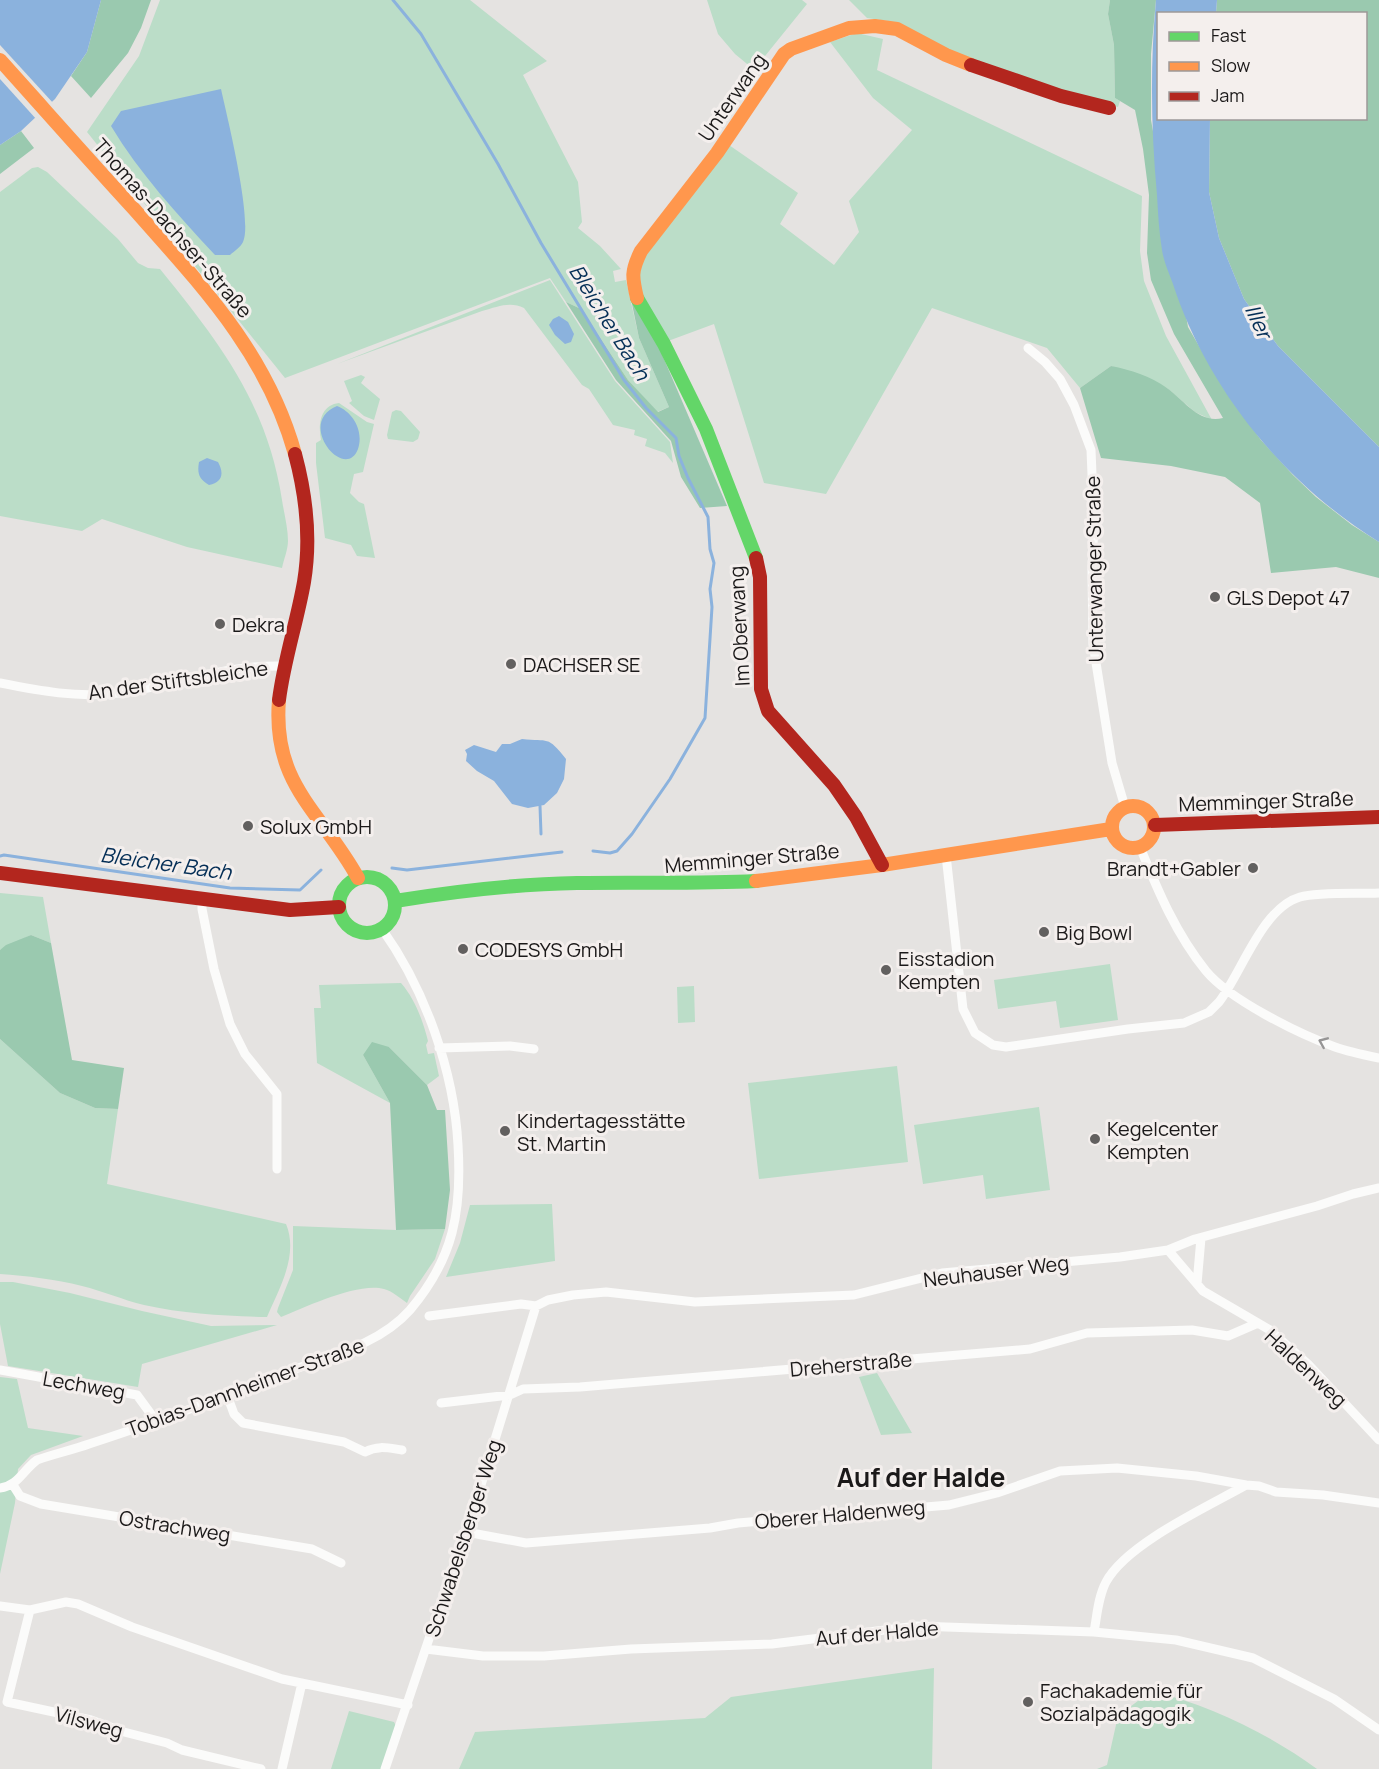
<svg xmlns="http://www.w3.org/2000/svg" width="1379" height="1769" font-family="Manrope,sans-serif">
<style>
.green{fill:#bbddc8}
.forest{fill:#9ac9af}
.water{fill:#8bb2dd}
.pier{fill:#e5e3e1}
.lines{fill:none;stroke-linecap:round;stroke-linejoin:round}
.stream{stroke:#8bb2dd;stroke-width:3}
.street{stroke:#fbfbfa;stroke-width:9}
.fast{stroke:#63d668;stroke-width:14}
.slow{stroke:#ff974d;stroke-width:14}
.jam{stroke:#b3261e;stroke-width:14}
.oneway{stroke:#969595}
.poi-dot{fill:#62605f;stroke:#f4efed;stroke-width:2}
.labels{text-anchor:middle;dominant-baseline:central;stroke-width:6;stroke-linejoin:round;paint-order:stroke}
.street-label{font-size:20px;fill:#1b1919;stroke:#f4efed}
.poi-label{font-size:20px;fill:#1b1919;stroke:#f4efed;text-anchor:start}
.water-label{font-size:21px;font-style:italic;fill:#042e56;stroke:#f4efed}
.district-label{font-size:26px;font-weight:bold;fill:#1b1919;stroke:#f4efed}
</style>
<rect width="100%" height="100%" fill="#e5e3e1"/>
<path class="green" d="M160,0H470L547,61L523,75L578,182L582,222L578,228L600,246L621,269L613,271L615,282L626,280L639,338L669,407L657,412L628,380L581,309L566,302L550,278L285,378L87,132L139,56Z
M707,0H802L807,4L757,66L752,68L735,54L718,34Z
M849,0H1110L1108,14L1114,45L1115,98L1120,101L1118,107L977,66L888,21L867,18Z
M857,33L883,39L877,70L1142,196L1140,251L1144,281L1166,336L1212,420L1195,412L1167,388L1111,366L1080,388L1047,348L932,308L826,494L764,483L714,324L668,341L642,299L636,268L729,145L798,193L780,224L834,265L859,232L849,201L912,130L873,98L830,42Z
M38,167L47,172L118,239L138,263L148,268L160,269C219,342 267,403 282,500C284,513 288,528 288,541C288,549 284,559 282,568L187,547L102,519L82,531L0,516V192L32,168Z
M550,280L615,381L670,442L673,463L665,453L645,446L647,439L634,435L635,430L613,425L589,389L582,385L524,308C510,301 497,307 482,311L337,364Z
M361,375L365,377L361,383L380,399L374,420L364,416L349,403L352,401L344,381Z
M339,403L367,422L374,424L363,472L354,474L350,493L359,502L364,504L375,558L357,556L351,545L325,538L316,463V443L321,440C318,425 320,405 339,403Z
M396,410L401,411L420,432L418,439L413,442L388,439L387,435L392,412Z
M0,893L43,897L51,943L31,935L0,950Z
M1110,964L1118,1020L1060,1028L1056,1001L998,1009L994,980Z
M401,983C415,999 423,1021 428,1041L426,1045L428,1054L434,1053L439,1076L427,1085L389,1047L363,1055L390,1103L317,1063L314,1008H321L319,985Z
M694,986L695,1022L678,1023L677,987Z
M0,1039L60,1093L95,1108L118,1109L107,1184L286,1224C299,1255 279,1289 267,1317C226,1316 185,1314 144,1305C123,1300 103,1291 82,1286C55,1279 27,1276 0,1274Z
M897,1066L908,1162L759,1179L748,1083Z
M1039,1107L1050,1190L986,1199L983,1175L923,1184L914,1125Z
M552,1204L555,1261L446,1277L460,1243L470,1205Z
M293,1226L396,1230L445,1229L435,1259L410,1296L407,1303C400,1298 392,1291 384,1289C358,1282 306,1307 281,1317L277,1312L278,1308L293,1270Z
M0,1282H13L70,1293L142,1311L211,1326L277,1325L142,1364L138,1387L8,1366L0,1324Z
M877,1373L912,1433L881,1435L859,1377Z
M0,1377L17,1379L28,1428L83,1436L31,1455L18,1469L15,1503L0,1574Z
M934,1668L932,1769H459L475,1732L705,1718L731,1697Z
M1151,1691C1210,1705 1269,1734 1317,1769H1097L1107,1765L1118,1716Z
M349,1711L394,1722L396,1726L381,1769H331Z"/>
<path class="forest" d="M101,0H151L141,28L128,53L91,98L71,76L87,52Z
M1110,0H1156L1151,54V120L1188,327L1224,389L1261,440L1293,475L1316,497L1352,525L1379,542V578L1336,567L1271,573L1260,503L1225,477L1171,466L1101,458L1080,388L1111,366C1131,370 1150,376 1167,388C1185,401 1199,424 1223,418L1174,334L1151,280L1147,253L1149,195L1143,149L1135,110L1115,98L1114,45L1108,14Z
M1217,0H1379V447L1278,346L1244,299L1219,238L1209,192L1210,119L1366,118V14L1216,13Z
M21,131L34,148L0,174V145Z
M631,299L658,345L727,506L700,508L681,477L671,441L616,380L566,302L581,309L628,380L658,412L669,407L639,338Z
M31,935L51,943L72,1060L124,1068L118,1109L95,1108L60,1093L0,1039V950L6,945Z
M372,1042L389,1047L427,1085L437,1110H445L450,1190L445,1229L396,1230L390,1103L363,1055Z"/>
<path class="water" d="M0,0H101L87,52L55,99L21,131L0,145Z
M1156,0H1217L1216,13L1158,14V118L1210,119L1209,192L1219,238L1244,299L1278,346L1379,447V542C1287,485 1212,395 1176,293C1172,279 1164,264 1162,250C1159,232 1158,213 1157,195C1151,130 1150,66 1156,0Z
M221,89C227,116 253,221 243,242C241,247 233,252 230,255H215C177,214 140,174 111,126L121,111Z
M559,316L568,322L574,334L571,342L565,344L555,335L549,325L553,319Z
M337,406C353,412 364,431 358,449C345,483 295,423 337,406Z
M207,458L218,462C224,473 223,482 209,485C199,479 197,474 199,462Z
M522,739C549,742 547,735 566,759L564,779L557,793L544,805L528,808L512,804L494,781L477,771L466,761L467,754L465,750L474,745L496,752L502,744H510Z"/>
<path class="pier" d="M0,45L54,104L37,120L0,79Z"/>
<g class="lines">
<path class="stream" d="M393,0L421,34L498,164L541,243L624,380L646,408L676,438L679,456L688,478L708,517L710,549L714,563L710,589L712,607L705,718L670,779L632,834L617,851L610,853L593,851
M540,806L541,834
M0,856L4,855L230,888L300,890L321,870
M392,868L407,870L562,852"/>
<path class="street" d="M1028,348L1045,362L1060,379L1074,405L1091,450L1094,523L1092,570L1093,644L1112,763L1125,807
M0,683C40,691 77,698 118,693C175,686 225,664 284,666
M1140,847C1158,891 1176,934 1206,971C1230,1000 1299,1034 1335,1047C1349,1052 1364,1055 1379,1058
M946,855L963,1009L975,1033L993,1045L1006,1047L1128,1029L1184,1023L1209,1012L1219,1002C1242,972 1262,908 1300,897C1319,892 1358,894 1379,893
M202,899V909L214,969L230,1024L245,1054L277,1094V1169
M439,1048L510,1046L534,1049
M1168,1250L1203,1291L1270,1330L1308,1364L1379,1440
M1197,1284L1201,1238
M429,1316L521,1304L536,1306L548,1300L573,1295L606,1292L695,1302L854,1295L942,1273L1120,1257L1168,1250L1195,1239L1317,1206L1353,1194L1379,1188
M0,1370L137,1395L156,1421
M227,1395L234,1414L243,1423L344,1442L365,1452C378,1445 388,1448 402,1450
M441,1403L510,1395L523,1389L580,1387L1030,1349L1087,1333L1192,1330L1228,1336L1258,1323
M13,1485L20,1496L41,1504L312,1549L341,1563
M0,1488C18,1486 23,1470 37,1460C54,1454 72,1450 89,1444C157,1422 224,1397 290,1371C331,1356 380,1344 410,1310C454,1258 462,1211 458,1145C454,1071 425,989 382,929
M466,1532L526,1543L710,1528L738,1523L949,1505L997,1493L1060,1471L1117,1468L1196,1476L1246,1485
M0,1606L30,1610L66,1602L78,1604L132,1627L282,1679L408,1705
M30,1610L7,1702L91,1720L124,1732L167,1743L182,1750L261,1769
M1094,1632C1097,1616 1098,1597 1106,1582C1126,1544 1207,1507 1246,1485L1259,1486L1276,1492L1323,1495L1379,1503
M426,1649L483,1656H544L631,1649L772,1644L917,1626L1094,1632L1176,1640L1253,1658L1334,1699L1379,1730
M282,1769L302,1683
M385,1769L481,1485L536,1306"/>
<path class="fast" d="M637,298L664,344L706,429L756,558
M339 905a28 28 0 1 1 56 0a28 28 0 1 1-56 0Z
M395,901C456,891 516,884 577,883C637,882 696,884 756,881"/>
<path class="slow" d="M0,60C45,110 89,160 134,209C201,285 267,353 295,454
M637,298C632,277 631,271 641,251L717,153L784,54L791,49L849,28L875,26L897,29L946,55L971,65
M279,700C272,785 321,811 358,878
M1112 827a21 21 0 1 1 42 0a21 21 0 1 1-42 0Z
M756,881L882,865L1111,829"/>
<path class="jam" d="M971,65L1061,96L1109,108
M756,558L760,577L761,689L768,711L834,785L856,817L882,865
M279,700C284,660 297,622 304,582C311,540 306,495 295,454
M1155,825L1379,817
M0,873L290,910L339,907"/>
</g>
<defs><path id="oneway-chevron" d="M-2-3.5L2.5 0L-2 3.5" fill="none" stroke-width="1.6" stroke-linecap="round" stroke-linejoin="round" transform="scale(1.5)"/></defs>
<use class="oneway" href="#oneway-chevron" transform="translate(1323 1042) rotate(-157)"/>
<g class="poi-dot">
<circle cx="1215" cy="597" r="6"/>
<circle cx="220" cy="624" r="6"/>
<circle cx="511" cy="664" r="6"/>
<circle cx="248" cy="826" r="6"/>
<circle cx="1253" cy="868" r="6"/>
<circle cx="1044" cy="932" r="6"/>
<circle cx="463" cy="949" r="6"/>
<circle cx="886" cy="970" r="6"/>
<circle cx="505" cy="1131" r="6"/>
<circle cx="1095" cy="1139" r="6"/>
<circle cx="1028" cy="1702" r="6"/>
</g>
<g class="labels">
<g class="street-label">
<text transform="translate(732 97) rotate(-55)">Unterwang</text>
<text transform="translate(173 228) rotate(49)">Thomas-Dachser-Straße</text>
<text transform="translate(1094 569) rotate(-91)">Unterwanger Straße</text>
<text transform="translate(739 626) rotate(-93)">Im Oberwang</text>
<text transform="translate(178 680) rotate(-8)">An der Stiftsbleiche</text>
<text transform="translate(1266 801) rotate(-2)">Memminger Straße</text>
<text transform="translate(752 858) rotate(-5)">Memminger Straße</text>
<text transform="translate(996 1271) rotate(-7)">Neuhauser Weg</text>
<text transform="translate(851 1364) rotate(-5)">Dreherstraße</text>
<text transform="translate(1306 1368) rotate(43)">Haldenweg</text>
<text transform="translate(84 1385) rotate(10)">Lechweg</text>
<text transform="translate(245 1387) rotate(-20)">Tobias-Dannheimer-Straße</text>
<text transform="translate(840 1514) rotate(-5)">Oberer Haldenweg</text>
<text transform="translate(175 1526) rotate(9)">Ostrachweg</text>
<text transform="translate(463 1538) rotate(-72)">Schwabelsberger Weg</text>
<text transform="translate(877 1633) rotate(-5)">Auf der Halde</text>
<text transform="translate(89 1722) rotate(15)">Vilsweg</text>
</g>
<g class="poi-label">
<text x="1227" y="597">GLS Depot 47</text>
<text x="232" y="624">Dekra</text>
<text x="523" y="664">DACHSER SE</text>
<text x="260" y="826">Solux GmbH</text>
<text x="1241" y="868" text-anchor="end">Brandt+Gabler</text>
<text x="1056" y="932">Big Bowl</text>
<text x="475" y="949">CODESYS GmbH</text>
<text x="898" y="958">Eisstadion<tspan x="898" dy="23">Kempten</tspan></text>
<text x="517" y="1120">Kindertagesstätte<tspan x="517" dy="23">St. Martin</tspan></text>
<text x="1107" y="1128">Kegelcenter<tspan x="1107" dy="23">Kempten</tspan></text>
<text x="1040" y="1690">Fachakademie für<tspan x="1040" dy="23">Sozialpädagogik</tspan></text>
</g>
<g class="water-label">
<text transform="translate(1259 321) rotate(65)">Iller</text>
<text transform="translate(610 322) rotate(58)">Bleicher Bach</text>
<text transform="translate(166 863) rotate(8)">Bleicher Bach</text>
</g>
<g class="district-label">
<text x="921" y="1477">Auf der Halde</text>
</g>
</g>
<rect x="1157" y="12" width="210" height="108" fill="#f4efed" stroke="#9d9998" stroke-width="1.5"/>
<rect x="1169" y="32" width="30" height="9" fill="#63d668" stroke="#9d9998" stroke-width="1.5"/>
<text x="1211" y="42" font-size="18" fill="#1b1919">Fast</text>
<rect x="1169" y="62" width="30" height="9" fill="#ff974d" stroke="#9d9998" stroke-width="1.5"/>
<text x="1211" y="72" font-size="18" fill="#1b1919">Slow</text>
<rect x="1169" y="92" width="30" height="9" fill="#b3261e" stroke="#9d9998" stroke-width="1.5"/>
<text x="1211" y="102" font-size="18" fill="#1b1919">Jam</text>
</svg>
